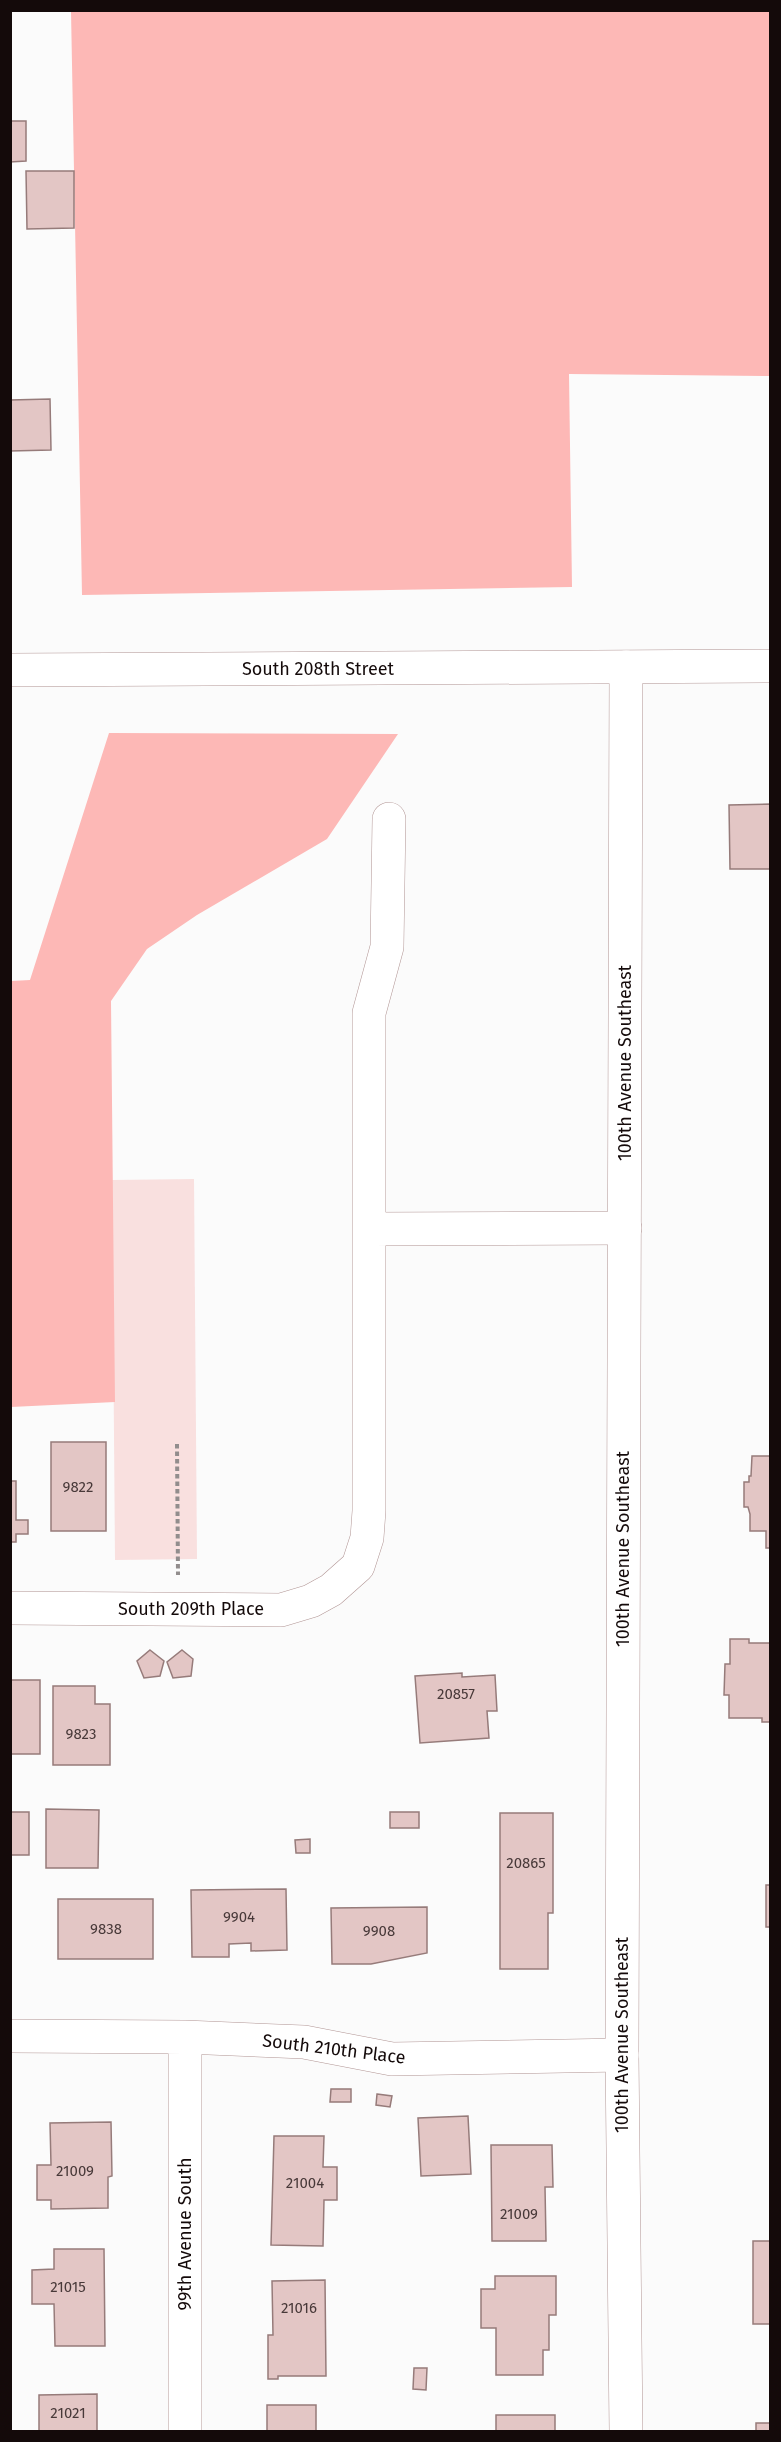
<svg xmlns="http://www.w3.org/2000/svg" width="781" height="2442" font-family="'Fira Sans',sans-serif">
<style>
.green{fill:#f9e0df}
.forest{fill:#fdb8b6}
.building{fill:#e3c6c5;stroke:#967b7a;stroke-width:1.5}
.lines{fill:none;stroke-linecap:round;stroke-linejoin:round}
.minor-casing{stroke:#b29695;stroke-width:34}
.tertiary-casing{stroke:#b29695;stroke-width:34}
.primary-casing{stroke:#b29695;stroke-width:34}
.path{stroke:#928d8d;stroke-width:4;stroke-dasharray:4.5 3;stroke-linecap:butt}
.minor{stroke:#fff;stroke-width:33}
.tertiary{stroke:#fff;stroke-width:33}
.primary{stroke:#fff;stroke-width:33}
.labels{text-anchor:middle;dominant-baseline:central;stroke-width:4.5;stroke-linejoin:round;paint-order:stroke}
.number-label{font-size:15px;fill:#483939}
.street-label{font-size:18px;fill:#140a0a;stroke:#fff}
</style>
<rect width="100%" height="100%" fill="#fbfbfb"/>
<path class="green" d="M194,1179L197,1559L115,1560L112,1180Z"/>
<path class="forest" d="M71,11H770V376L569,374L572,587L82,595Z
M109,733L398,734L327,839L197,915L147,949L111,1001L115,1402L11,1407V981L30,980Z"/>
<path class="building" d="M10,121H26V161L10,162Z
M26,171H74V228L27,229Z
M50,399L51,450L10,451V400Z
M770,804V869H730L729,805Z
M51,1442H106V1531H51Z
M752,1456H770V1548H766V1531H750V1514L748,1507H744V1482H749V1476H751Z
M10,1481H16V1520H28V1534H16V1542H10Z
M730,1639H749V1643H770V1722H762V1718H729V1695H724L725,1664H730Z
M150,1650L164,1661L160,1676L144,1678L137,1661Z
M182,1650L193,1659L191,1676L173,1678L167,1662Z
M462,1673V1677L495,1675L497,1711H487L489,1738L420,1743L415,1676Z
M10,1680H40V1754H10Z
M53,1686H95V1704H110V1765H53Z
M46,1809L99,1810L98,1868H46Z
M10,1812H29V1855H10Z
M390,1812H419V1828H390Z
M500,1813H553V1913H548V1969H500Z
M310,1839V1853H296L295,1840Z
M766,1885H770V1996V1927H766Z
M286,1889L287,1950L251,1951V1943L229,1944V1957H192L191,1890Z
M58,1899H153V1959H58Z
M427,1907V1953L371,1964H332L331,1908Z
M331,2089H351V2102H330Z
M377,2094L392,2096L390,2107L376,2105Z
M468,2116L471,2174L421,2176L418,2118Z
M111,2122L112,2176L108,2177V2208L51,2209V2200H37V2165H51L50,2123Z
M274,2136H324L323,2167H337V2200H324L323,2246L271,2245Z
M491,2145H552L553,2187H545L546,2241H492Z
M753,2241H770V2324H753Z
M54,2249H104L105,2346H55L54,2304H32V2270L54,2269Z
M495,2276H556V2315H549V2350H543V2375H496V2328H481V2289H495Z
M325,2280L326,2376H278V2379H268V2335H273L272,2281Z
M414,2368H427L426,2390L413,2389Z
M97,2394V2432H39V2395Z
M267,2405H316V2432H267Z
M496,2415H555V2432H496Z
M756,2423H770V2432H756Z"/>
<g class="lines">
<g class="minor-casing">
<path id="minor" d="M369,1229L625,1228
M10,1608L281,1610L311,1601L331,1590L358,1566L367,1538L369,1511V1013L387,947L389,819
M10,2036L185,2037L304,2042L392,2059L622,2055
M185,2037V2432"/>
</g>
<g class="tertiary-casing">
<path id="tertiary" d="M626,2432L622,2055L626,667"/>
</g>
<g class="primary-casing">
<path id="primary" d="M10,670L770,666"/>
</g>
<path class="path" d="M177,1444L178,1575"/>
<use href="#minor" class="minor"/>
<use href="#tertiary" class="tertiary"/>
<use href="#primary" class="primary"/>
</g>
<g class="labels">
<g class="number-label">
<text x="78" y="1487">9822</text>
<text x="456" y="1694">20857</text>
<text x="81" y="1734">9823</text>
<text x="526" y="1863">20865</text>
<text x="239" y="1917">9904</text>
<text x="106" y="1929">9838</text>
<text x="379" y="1931">9908</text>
<text x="75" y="2171">21009</text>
<text x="305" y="2183">21004</text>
<text x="519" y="2214">21009</text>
<text x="68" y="2287">21015</text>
<text x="299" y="2308">21016</text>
<text x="68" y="2413">21021</text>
</g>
<g class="street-label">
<text x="318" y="669">South 208th Street</text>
<text transform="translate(625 1063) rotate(-90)">100th Avenue Southeast</text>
<text transform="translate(623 1549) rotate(-90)">100th Avenue Southeast</text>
<text x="191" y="1609">South 209th Place</text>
<text transform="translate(622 2035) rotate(-90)">100th Avenue Southeast</text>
<text transform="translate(334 2049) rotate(7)">South 210th Place</text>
<text transform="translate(185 2234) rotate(-90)">99th Avenue South</text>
</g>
</g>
<rect width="781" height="2442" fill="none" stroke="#140a0a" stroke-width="24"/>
</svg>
